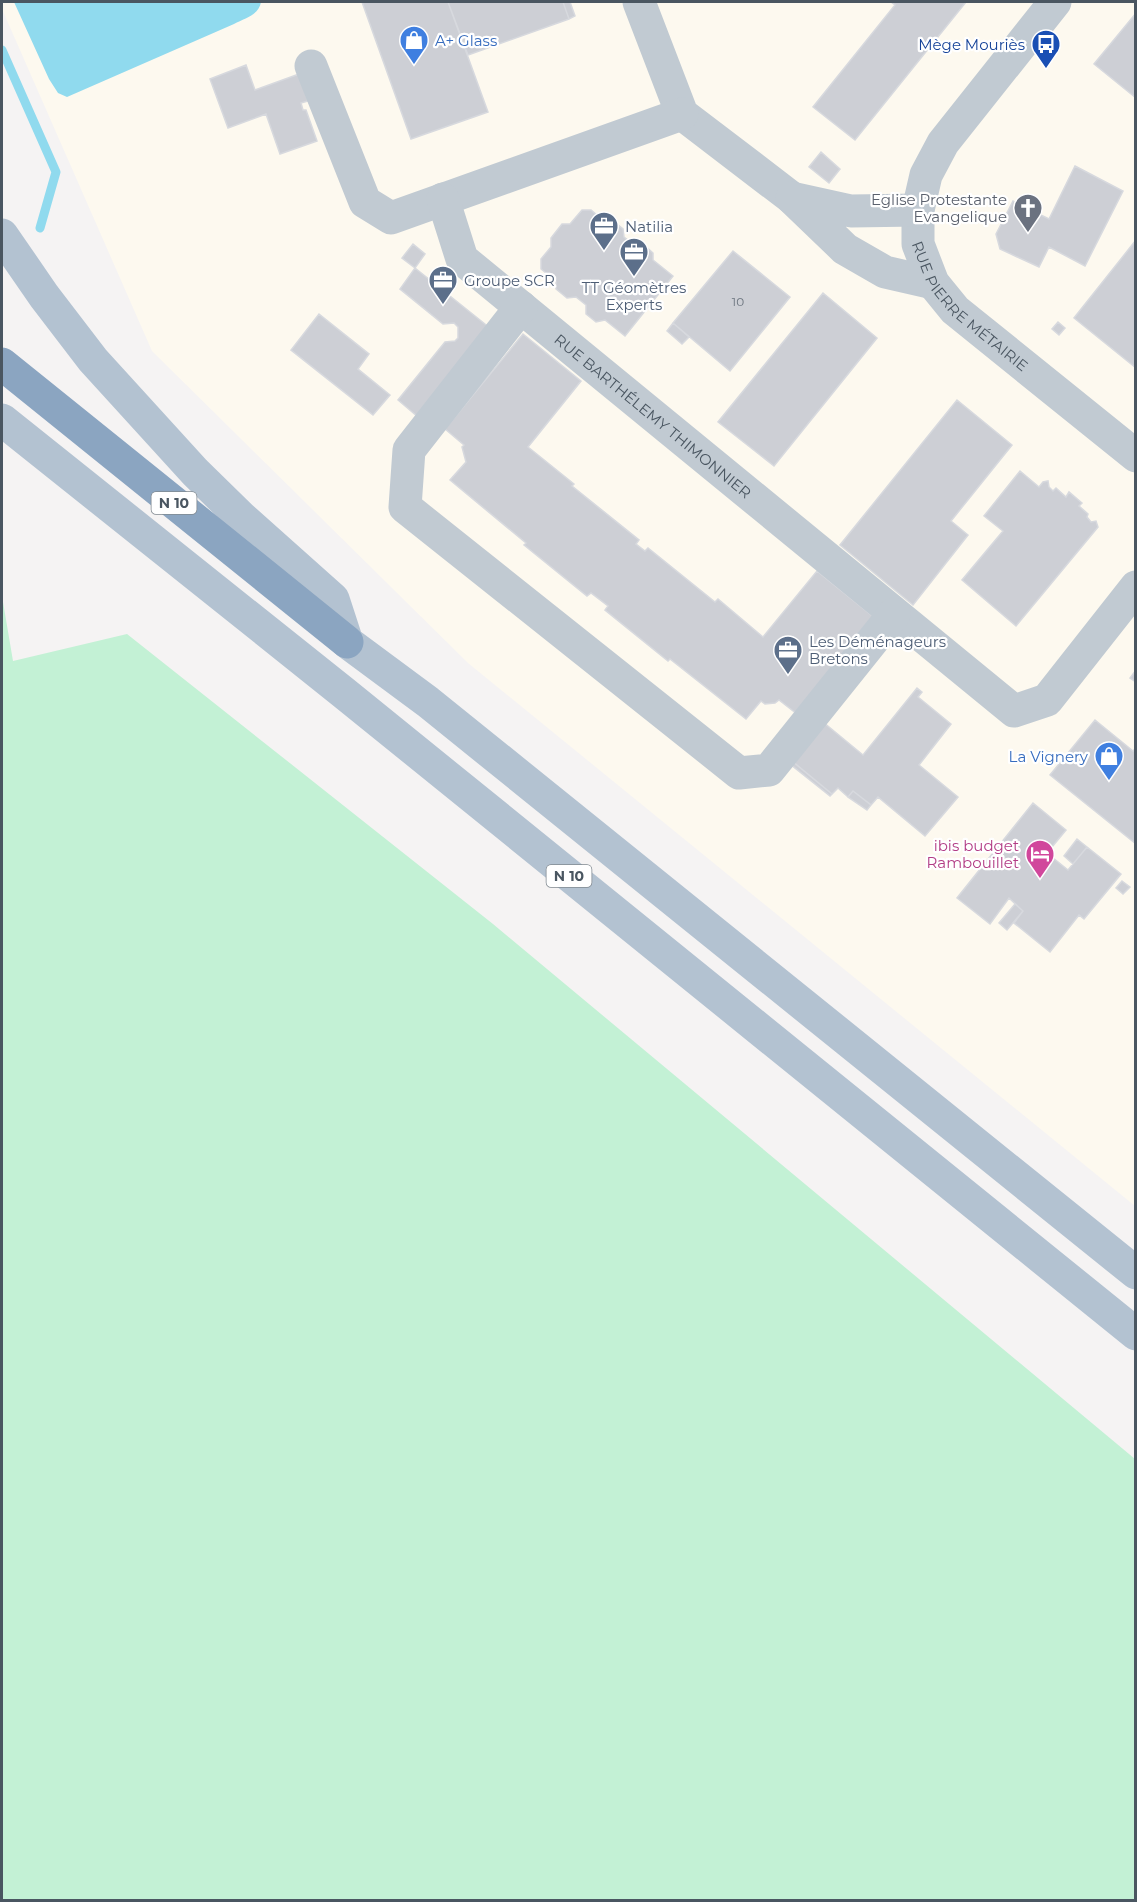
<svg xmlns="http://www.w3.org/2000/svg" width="1137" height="1902" font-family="Montserrat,sans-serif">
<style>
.commercial{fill:#fdf9ef}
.green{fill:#c3f1d5}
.water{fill:#90daee}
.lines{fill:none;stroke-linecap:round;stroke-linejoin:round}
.stream{stroke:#90daee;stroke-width:9}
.building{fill:#cdcfd5;stroke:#d7d9de;stroke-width:1.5}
.minor{stroke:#c1cad2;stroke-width:33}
.major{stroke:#b3c2d1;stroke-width:33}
.highway{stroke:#8ba5c1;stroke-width:33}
.labels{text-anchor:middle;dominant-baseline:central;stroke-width:4.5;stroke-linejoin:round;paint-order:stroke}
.number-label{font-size:12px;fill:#6b747e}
.shield{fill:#fff;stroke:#808990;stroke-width:1.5}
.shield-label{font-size:14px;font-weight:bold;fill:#4a5661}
.shop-label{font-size:15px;fill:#366cbe;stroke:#fff;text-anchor:start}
.transit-label{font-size:15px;fill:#164399;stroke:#fff;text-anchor:end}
.worship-label{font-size:15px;fill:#5b616d;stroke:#fff;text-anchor:end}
.service-label{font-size:15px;fill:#4e5e75;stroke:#fff;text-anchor:start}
.street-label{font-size:15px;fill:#4a5661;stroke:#fff}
.hotel-label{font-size:15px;fill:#b23c85;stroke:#fff;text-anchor:end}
</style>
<rect width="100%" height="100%" fill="#f5f3f3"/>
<path class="commercial" d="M2,2H1135V1206L468,663L152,351L2,9Z"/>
<path class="green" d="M2,596L13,661L127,634L493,924L1135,1459V1900H2Z"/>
<path class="water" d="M14,2H261C259,15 245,18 234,24L67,97L58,93L49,79Z"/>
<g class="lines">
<path class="stream" d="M2,50L56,172L40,228"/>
</g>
<path class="building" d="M362,2H448L488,112L411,139Z
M448,2H563L569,19L468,55Z
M563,2H570L575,16L569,19Z
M891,2H966L855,140L813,107L895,5Z
M1136,13V98L1094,64Z
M246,65L255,90L299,74L308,101L301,103L303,110H306L317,141L280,154L266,114L228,128L210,79Z
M821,152L840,169L829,183L809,167Z
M1075,166L1123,191L1085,266L1049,247L1039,267L1000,249L996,234L1013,201L1025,207L1028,217L1037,213L1049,219Z
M582,210H591L604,221L612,220L623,229L624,237L633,244H643L653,253V260L673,276L625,336L605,320L596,322L586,314V305L576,297L567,298L556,289V281L541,269V259L551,247V238L562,224H570Z
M1136,240V368L1074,318Z
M413,244L425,254L415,268L402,258Z
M733,251L790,297L730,371L673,323Z
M415,268L490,328L418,417L398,400L445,342L455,341L458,338V327L454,323L443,324L400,289Z
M823,293L877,338L774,466L718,422Z
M319,314L369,354L358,369L390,395L373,415L291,350Z
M1058,322L1065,328L1059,335L1052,329Z
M673,323L689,337L682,344L667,331Z
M523,334L581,381L528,447L574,484L572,486L639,540L636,544L645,551L648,548L715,602L718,599L763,637L817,571L875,618L797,714L779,700L775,703L765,704L761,701L746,719L670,659L668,661L605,610L608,606L591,593L587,596L524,545L526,543L450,480L466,462L462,447L464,445L445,429Z
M957,400L1012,445L951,521L968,535L913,605L840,545Z
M1020,471L1039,487L1043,482L1048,481L1049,487L1053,491L1056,488L1066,497L1069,492L1082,503L1079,506L1088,514L1087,517L1091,522L1096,521L1098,527L1016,626L962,580L1003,531L984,516Z
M1136,670V682L1130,678Z
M917,688L922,692L918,697L951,724L919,765L958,797L925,836L878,797L871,805L853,791L848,797L838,788L832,794L792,761L823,722L863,755Z
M1095,720L1133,751L1136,748V844L1050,775Z
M792,761L832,794L830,796L790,764Z
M853,791L871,805L867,810L848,797Z
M1033,803L1066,830L1047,853L1068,870L1087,847L1121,874L1084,919L1079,915L1050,952L1014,923L1023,911L1009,898L990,924L957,898Z
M1077,839L1087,847L1073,864L1064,856Z
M1122,881L1130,887L1123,894L1116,888Z
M1015,904L1023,911L1007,930L999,923Z"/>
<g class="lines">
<g class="minor">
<path d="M639,2L682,114L792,198"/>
<path id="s1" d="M1055,2L943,143L926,175L918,210V244L933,283L955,310L1136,456"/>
<path d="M311,66L365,202L391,218L682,114"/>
<path id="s2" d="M443,199L462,259L1014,711L1047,700L1136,587"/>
<path d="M918,210L851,211L792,198L845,249L885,272L933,283"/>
<path d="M521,307L409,450L405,507L739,773L769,770L894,614"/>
</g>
<path class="major" d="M2,235L44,296L93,360L195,472L241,517L333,599L347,642L428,702L1136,1273
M2,420L344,693L1136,1334"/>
<path class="highway" d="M2,364L347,642"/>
</g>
<defs>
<g id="shop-pin" transform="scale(1.5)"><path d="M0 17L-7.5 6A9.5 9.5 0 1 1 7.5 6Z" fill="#3f7fe0" stroke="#fff"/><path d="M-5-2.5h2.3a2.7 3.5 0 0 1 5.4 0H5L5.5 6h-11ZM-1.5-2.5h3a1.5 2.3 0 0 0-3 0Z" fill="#fff"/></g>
<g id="bus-pin" transform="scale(1.5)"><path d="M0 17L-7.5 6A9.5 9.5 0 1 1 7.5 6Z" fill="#1a4fb4" stroke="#fff"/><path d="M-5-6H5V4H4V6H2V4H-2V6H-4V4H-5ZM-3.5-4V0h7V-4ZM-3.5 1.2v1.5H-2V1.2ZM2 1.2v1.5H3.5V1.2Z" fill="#fff"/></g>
<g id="church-pin" transform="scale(1.5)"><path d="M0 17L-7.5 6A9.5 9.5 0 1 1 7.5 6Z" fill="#6b7280" stroke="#fff"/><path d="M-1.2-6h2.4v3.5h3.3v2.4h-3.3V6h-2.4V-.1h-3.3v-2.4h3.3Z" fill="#fff"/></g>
<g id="office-pin" transform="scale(1.5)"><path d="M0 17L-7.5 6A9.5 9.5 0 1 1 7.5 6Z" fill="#5c6f8a" stroke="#fff"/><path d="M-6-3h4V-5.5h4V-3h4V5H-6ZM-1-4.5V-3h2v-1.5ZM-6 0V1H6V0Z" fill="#fff"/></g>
<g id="hotel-pin" transform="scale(1.5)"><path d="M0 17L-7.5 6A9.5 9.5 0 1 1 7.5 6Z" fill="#d1479c" stroke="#fff"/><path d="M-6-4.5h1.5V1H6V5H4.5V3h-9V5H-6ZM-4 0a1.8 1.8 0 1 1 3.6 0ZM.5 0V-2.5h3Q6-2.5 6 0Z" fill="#fff"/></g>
</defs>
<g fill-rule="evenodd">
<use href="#shop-pin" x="414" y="40"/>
<use href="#bus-pin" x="1046" y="44"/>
<use href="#church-pin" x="1028" y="208"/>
<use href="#office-pin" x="604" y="226"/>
<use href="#office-pin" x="634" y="252"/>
<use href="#office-pin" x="443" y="280"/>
<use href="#office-pin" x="788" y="650"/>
<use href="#shop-pin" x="1109" y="756"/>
<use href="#hotel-pin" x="1040" y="854"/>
</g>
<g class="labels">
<g class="number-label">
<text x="738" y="301">10</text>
</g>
<g class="shield">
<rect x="151.5" y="492" width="45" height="22" rx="4.5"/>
<rect x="546.5" y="865" width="45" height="22" rx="4.5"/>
</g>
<g class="shield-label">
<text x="174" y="503">N 10</text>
<text x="569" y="876">N 10</text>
</g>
<g class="shop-label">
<text x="435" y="40">A+ Glass</text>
<text x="1088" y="756" text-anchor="end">La Vignery</text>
</g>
<g class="transit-label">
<text x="1025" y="44">Mège Mouriès</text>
</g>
<g class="worship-label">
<text x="1007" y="199">Eglise Protestante<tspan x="1007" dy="17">Evangelique</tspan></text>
</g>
<g class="service-label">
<text x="625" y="226">Natilia</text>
<text x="464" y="280">Groupe SCR</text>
<text x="634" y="287" text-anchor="middle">TT Géomètres<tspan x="634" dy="17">Experts</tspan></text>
<text x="809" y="641">Les Déménageurs<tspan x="809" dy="17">Bretons</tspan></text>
</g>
<g class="street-label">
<text stroke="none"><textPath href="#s1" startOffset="369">RUE PIERRE MÉTAIRIE</textPath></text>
<text stroke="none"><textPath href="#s2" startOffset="310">RUE BARTHÉLEMY THIMONNIER</textPath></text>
</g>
<g class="hotel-label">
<text x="1019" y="845">ibis budget<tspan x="1019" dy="17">Rambouillet</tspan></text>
</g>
</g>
<rect width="1137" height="1902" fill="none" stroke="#4a5661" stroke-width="6"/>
</svg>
